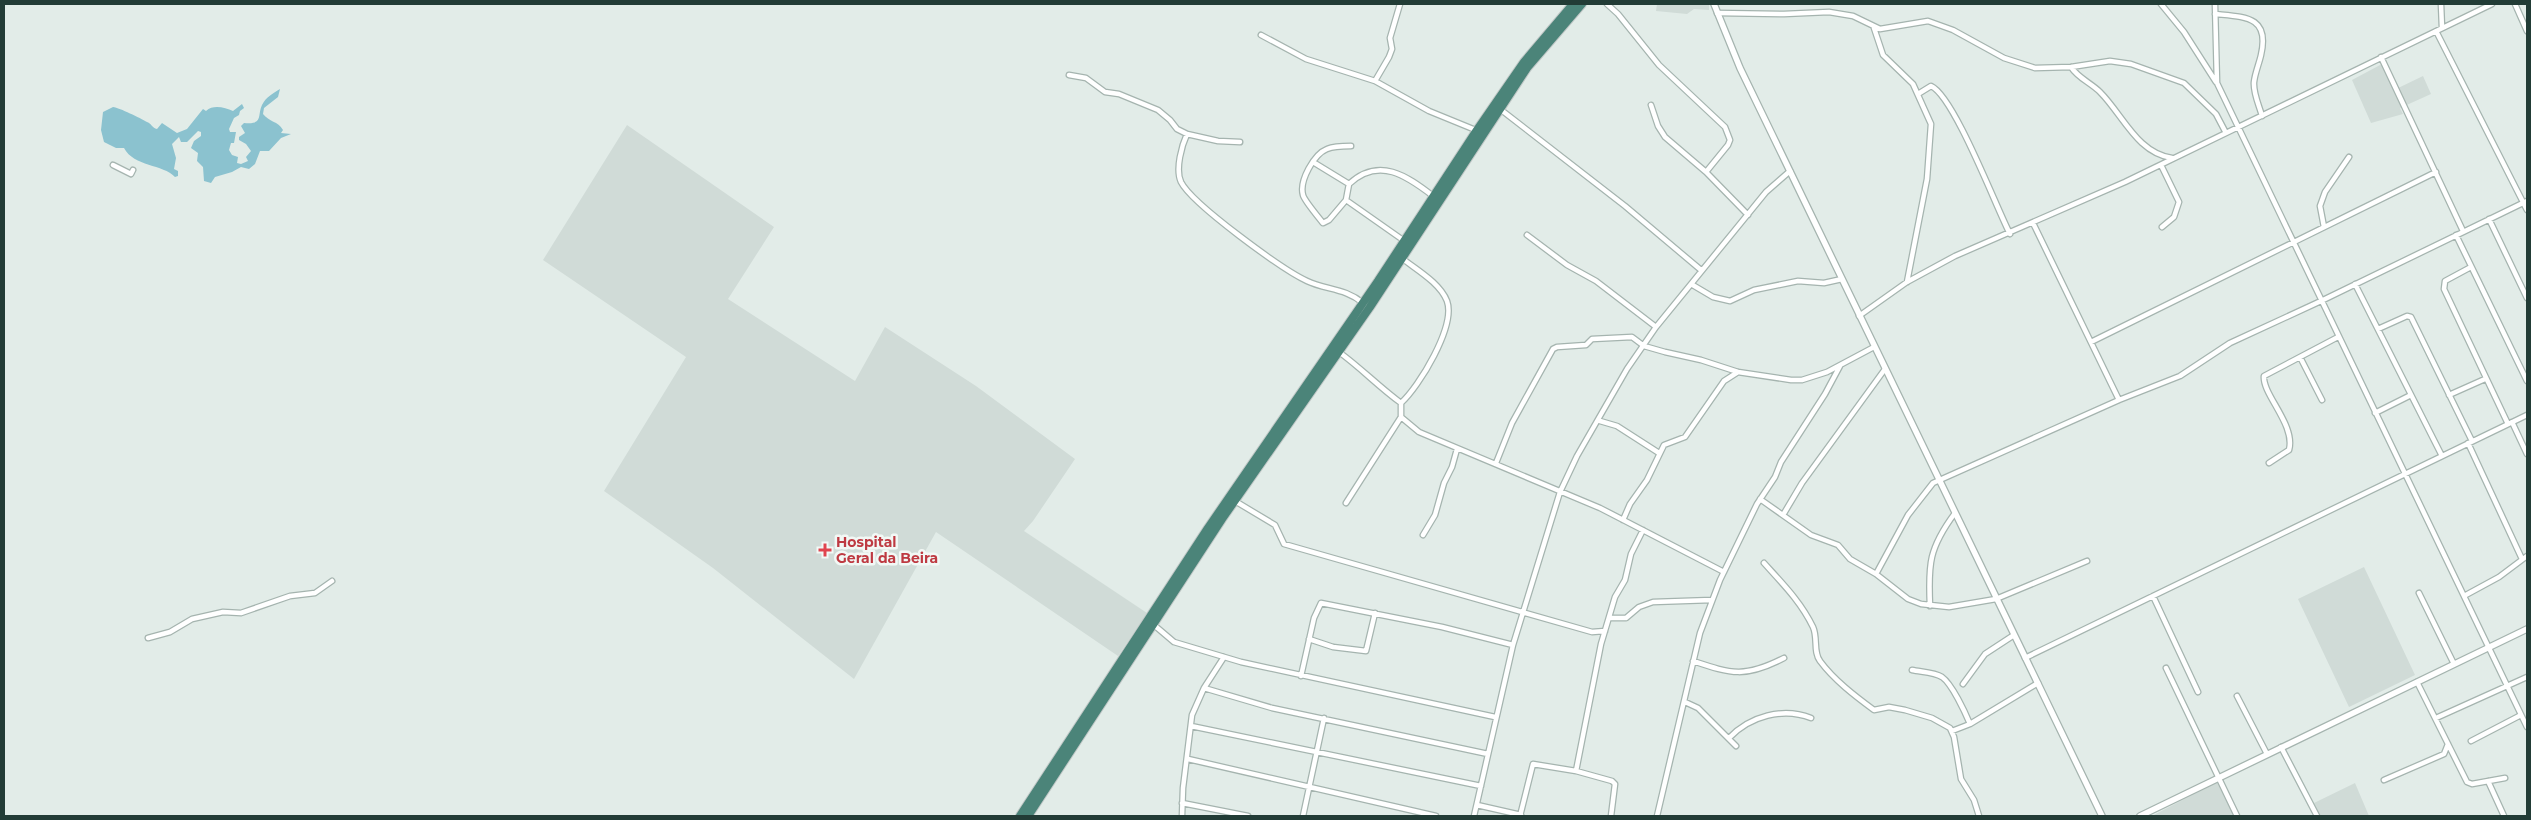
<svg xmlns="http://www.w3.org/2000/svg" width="2531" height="820" font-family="Montserrat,sans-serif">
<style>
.built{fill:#d0dbd7}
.water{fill:#8bc2cf}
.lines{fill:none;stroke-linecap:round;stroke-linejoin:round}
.minor-casing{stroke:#a5b4af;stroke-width:7}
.tertiary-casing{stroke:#a5b4af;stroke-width:8}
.trunk-casing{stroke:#c1c8c7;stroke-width:10}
.minor{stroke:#fff;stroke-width:4.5}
.tertiary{stroke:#fff;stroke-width:5.5}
.trunk{stroke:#4b8479;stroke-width:8}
.health-dot{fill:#e0444e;stroke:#f2f8f5;stroke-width:2}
.labels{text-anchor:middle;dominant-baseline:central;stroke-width:5;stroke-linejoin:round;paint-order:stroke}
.health-label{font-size:14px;font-weight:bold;fill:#be3a42;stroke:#f2f8f5;text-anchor:start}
</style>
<rect width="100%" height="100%" fill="#e2ece8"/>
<path class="built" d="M1657,4H1709V10L1694,9L1687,14L1656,11Z
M2382,64L2394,90L2423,76L2431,94L2400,108L2403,114L2371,123L2352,80Z
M627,125L774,227L728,299L855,381L885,327L976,386L1075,459L1033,521L1024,531L1147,613L1118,656L936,532L854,679L713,568L604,491L686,357L543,260Z
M2364,567L2415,675L2349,707L2298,599Z
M2217,782L2234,816H2152Z
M2355,783L2369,816H2320L2314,803Z"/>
<path class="water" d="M280,89L278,97L264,108L263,114C269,122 278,121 283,130L281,133L291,134L281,138L269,151H260L255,164L249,169L241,167L232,172L215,177L211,183L204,181L203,167L197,161L198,153L191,148L194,141L201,136V132L198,131L187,142H181L179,137L172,144L176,158L174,169L178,171V176L175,177C163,164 134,167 124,148H116L104,142L101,130L103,112L113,107C120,108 140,118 147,122C152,124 152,128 157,129L162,123L177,133L187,129L203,109L206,111C214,104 225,108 233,111L242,104L244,108L240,111L239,115L234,118L229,129L230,132H236L234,143H231L229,150L232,155L238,157L237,163L241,164L248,161L246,157L251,151L246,144L239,140V137L245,133L241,126L244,123C264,125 257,115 262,105C266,97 272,94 280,89Z"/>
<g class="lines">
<g class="minor-casing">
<path id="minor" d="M1607,4L1618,14L1659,65L1725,127L1730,140L1728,145L1706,172
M2161,4L2184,32L2216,82
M2215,4L2217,83L2527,727
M2441,4L2442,28
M2515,4L2527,31
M1717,13L1784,14L1829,12L1853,16L1880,29L1928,21L1953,30L2004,58L2035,68L2071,67L2110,61L2131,64L2184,83L2216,114L2226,133
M2215,14C2245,17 2270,16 2261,55C2259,64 2255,73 2254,82C2253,93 2259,105 2262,116
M1874,28L1883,55L1913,84L1931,124L1927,179L1907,282
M2436,31L2527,210
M1261,35L1306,59L1375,81L1429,111L1478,131
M2381,57L2463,231
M2071,67C2078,78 2091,83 2100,92C2123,115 2137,153 2172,158
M1069,75L1086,78L1105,92L1119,94L1158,110L1170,120L1177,129L1187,134L1218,141L1240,142
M1375,81L1389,57L1392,49L1390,38L1400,4
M1918,94L1931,86C1954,96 1996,207 2010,234
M1651,105L1658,126L1665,137L1706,172L1748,215
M1500,109L1625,206L1701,270
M1187,134C1182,145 1175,169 1181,182C1192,204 1283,270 1307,281C1326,290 1345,288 1363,303
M1313,162L1349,184L1346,200L1403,240
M113,165L131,174L133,170
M2161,165L2179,202L2174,217L2162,227
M1349,184C1379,156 1407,176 1433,196
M1346,200L1329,220L1323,223C1319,218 1304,200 1303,195C1299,181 1314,154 1327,149C1334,146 1343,146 1351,146
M2489,219L2527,298
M2033,223L2119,400
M2324,227L2320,206L2325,192L2349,157
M1527,235L1567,265L1596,281L1656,327
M2456,235L2527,381
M2471,267L2445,281L2444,289L2508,424
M1691,284L1713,297L1730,301L1754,290L1798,281L1824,283L1842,279
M2355,284L2442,456
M1859,316L1907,282L1955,256L2125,182L2492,4
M2378,329L2407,316L2411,317L2472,441
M2091,342L2436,172
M1339,352C1361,368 1379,387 1401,403V417L1419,432L1600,508L1724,572
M2300,357L2322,400
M2449,395L2485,379
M1401,403C1419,387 1456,326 1447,301C1440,283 1417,270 1403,259
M2375,413L2411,395
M1600,421L1617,426L1659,453
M2512,422L2527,454
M2468,443L2522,559
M1496,463L1512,423L1553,349L1557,347L1586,345L1592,339L1632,337L1644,346L1665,352L1701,360L1738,372L1791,380H1802L1827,372L1874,347
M2269,463L2289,450C2296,425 2262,394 2264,376L2338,337
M1760,499L1811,535L1838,545L1850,559L1876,574L1908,599L1921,604L1949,607L1996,599L2087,561
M1235,501L1275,525L1284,544L1592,632L1605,631
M1346,503L1401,417
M1783,515L1802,483L1885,369
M1623,520L1630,504L1647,480L1664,445L1685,437L1724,381L1738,372
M1423,535L1435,515L1444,483L1452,467L1457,449
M1764,563C1783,584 1801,602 1813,627C1818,638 1813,652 1820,661C1834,680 1855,696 1874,710L1889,707L1905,710L1932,718L1950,728L1954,737L1961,779L1974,800L1979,816
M1876,574L1908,515L1933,483L2119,400L2180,376L2230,343L2321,301L2527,201
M2419,593L2454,664
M2153,596L2198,692
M2464,596L2499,577L2527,556
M1930,606C1928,564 1929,548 1955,513
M1609,618H1626L1639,607L1653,602L1712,600
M1154,625L1174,642L1241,662L1495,717
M148,638L170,632L192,619L223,612L241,613L290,596L315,593L332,581
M1309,639L1333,647L1366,651L1375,613
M2025,658L2527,415
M1693,661C1732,674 1745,678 1784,658
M2166,668L2237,816
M1912,670C1921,672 1934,672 1942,677C1952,684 1965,712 1970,724
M1301,676L1314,618L1321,603L1442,627L1513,645
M2417,682L2467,782L2472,784L2505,778
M1963,684L1985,654L2014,635
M1204,688L1272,708L1488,754
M2237,696L2267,754
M1685,702L1698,708L1736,746
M2436,718L2527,677
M1191,726L1481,786
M1952,731L1970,724L2038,683
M1729,738C1750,716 1783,707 1811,718
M2471,741L2521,715
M2281,747L2317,816
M1188,759L1436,816
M2384,780L2444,754L2448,744
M2488,781L2504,816
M1182,803L1248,816
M1477,805L1521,815
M1182,816L1183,788L1192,715L1204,688L1224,657
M1303,816L1324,718
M1474,816L1513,645L1560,492L1577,456L1627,369L1656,327L1766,192L1790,171
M1520,816L1533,764L1576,771
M1611,816L1615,784L1612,781L1576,771L1601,644L1615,597L1625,580L1631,554L1643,530
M1657,816L1700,633L1720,580L1757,504L1775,477L1781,462L1825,394L1840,366"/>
</g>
<g class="tertiary-casing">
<path id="tertiary" d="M1714,4L1740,68L2102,816
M2140,816L2527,629"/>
</g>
<g class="trunk-casing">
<path id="trunk" d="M1020,816L1208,528L1378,281L1477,130L1524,62L1573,4
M1028,816L1222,519L1370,307L1527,68L1582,4"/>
</g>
<use href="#minor" class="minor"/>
<use href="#tertiary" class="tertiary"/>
<use href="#trunk" class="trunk"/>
</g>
<path class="health-dot" d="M822.5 542.5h5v5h5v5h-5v5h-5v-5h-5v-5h5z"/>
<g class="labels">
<g class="health-label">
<text x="836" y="542">Hospital<tspan x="836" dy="16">Geral da Beira</tspan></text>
</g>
</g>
<rect width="2531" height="820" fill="none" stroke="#223c36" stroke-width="10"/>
</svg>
